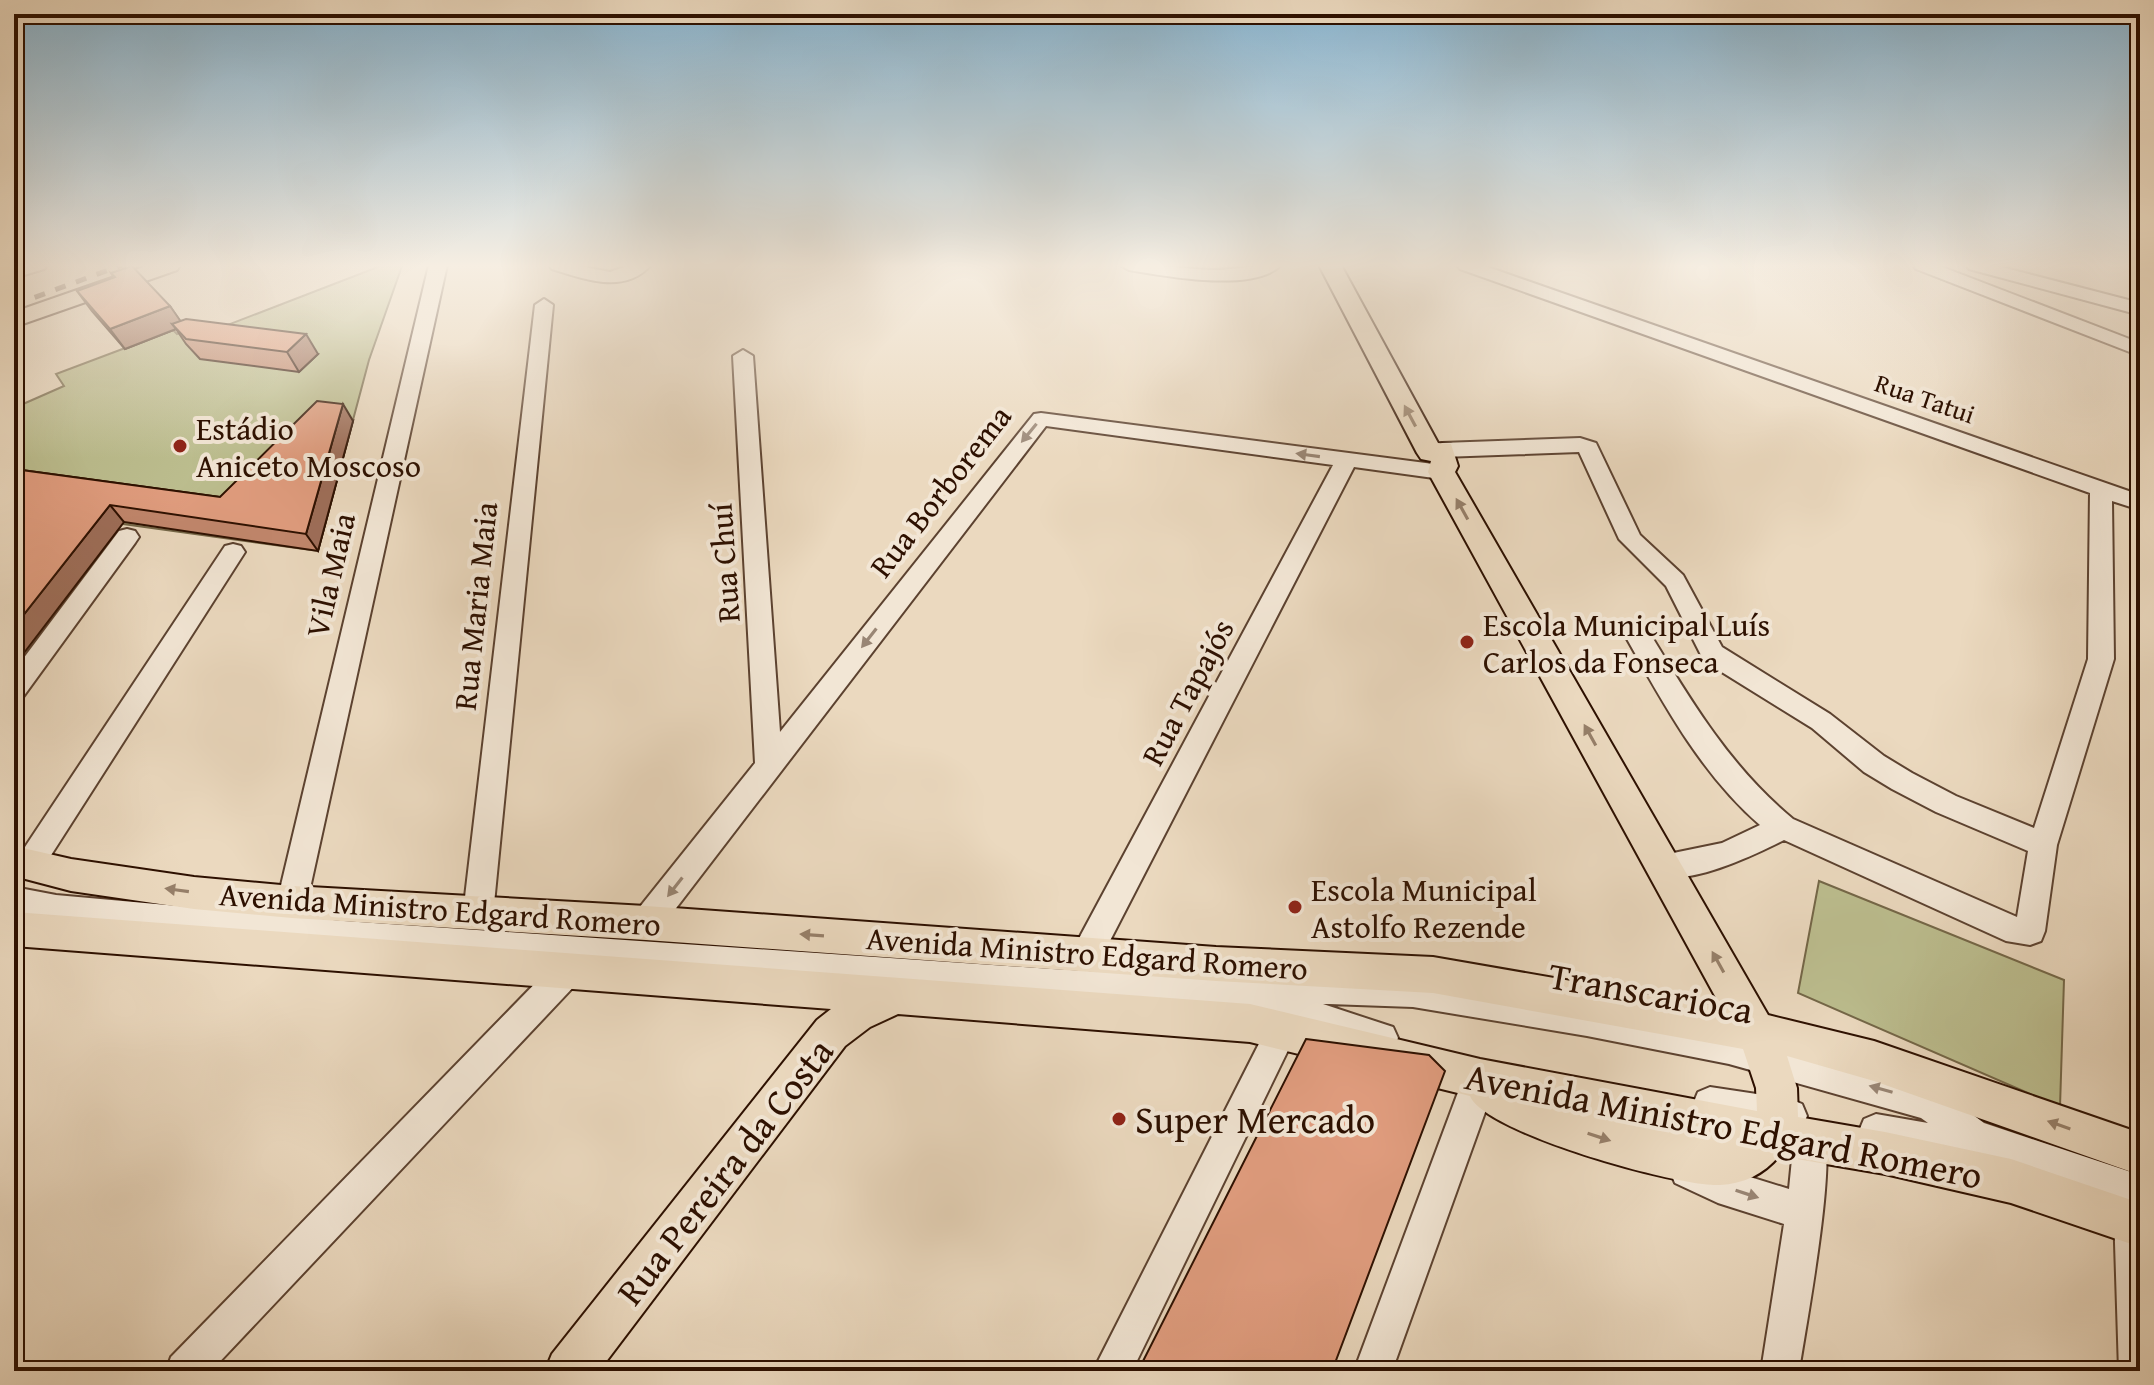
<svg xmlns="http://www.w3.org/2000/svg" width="2154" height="1385" font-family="'Gentium Book Plus',serif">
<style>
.green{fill:#bcbe8f;stroke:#746748;stroke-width:2}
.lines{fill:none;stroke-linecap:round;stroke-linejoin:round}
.minor-casing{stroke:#5c4230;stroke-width:4}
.major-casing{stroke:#2d1000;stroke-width:4}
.minor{fill:#f2e6d5;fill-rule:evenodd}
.major{fill:#ebd9bf;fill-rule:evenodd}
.rail{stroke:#2d1000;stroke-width:5;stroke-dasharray:11 11;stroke-linecap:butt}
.wall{fill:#c2876d;stroke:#2d1000;stroke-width:2}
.shaded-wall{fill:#9e6e59;stroke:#2d1000;stroke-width:2}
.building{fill:#e19d7f;stroke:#2d1000;stroke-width:2}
.oneway{fill:#967f69}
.oneway2{fill:#998675}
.poi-dot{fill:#8f2418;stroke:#f2e6d5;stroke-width:3}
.labels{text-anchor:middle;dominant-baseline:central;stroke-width:8;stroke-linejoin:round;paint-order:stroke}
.far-street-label{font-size:26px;fill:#2d1000;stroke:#f2e6d5}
.poi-label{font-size:32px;fill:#2d1000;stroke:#f2e6d5;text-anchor:start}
.street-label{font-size:32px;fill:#2d1000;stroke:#f2e6d5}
.near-street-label{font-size:38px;fill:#2d1000;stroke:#f2e6d5}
.near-poi-label{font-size:38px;fill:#2d1000;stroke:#f2e6d5;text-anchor:start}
</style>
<rect width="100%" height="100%" fill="#ebd9bf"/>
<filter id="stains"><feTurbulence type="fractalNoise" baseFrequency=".0025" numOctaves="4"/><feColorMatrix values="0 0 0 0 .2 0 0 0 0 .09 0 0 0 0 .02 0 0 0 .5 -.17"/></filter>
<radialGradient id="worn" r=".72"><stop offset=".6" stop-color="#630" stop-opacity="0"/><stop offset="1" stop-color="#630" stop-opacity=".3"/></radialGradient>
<path class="green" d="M383,265L402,266L369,360L318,551L14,509V408L64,386L56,374L173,330L177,334L187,330L194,338Z
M1819,881L2064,980L2060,1107L1798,993Z"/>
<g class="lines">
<g class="minor-casing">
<path id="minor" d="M21,265H47L44,269L14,278V267Z
M429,265H447L307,902L303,911L292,915L281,911L277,902Z
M549,265H575L610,272L630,265H651C624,295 584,279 552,269Z
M1120,265C1151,263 1182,269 1213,270C1236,270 1258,263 1281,265C1254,293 1164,276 1129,270Z
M1457,265H1482L2140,495V510L2112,501L2114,659L2057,845L2045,931L2041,941L2030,945L2006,941L1784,840C1752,856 1688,887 1654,875L1649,866L1654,857L1722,843L1760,825C1702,775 1664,705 1627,639L1631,632L1640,630L1649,632C1691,701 1730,767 1793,819L2017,917L2028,851L1936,812L1892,789L1864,772L1812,728L1704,661L1666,586L1619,539L1579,452L1442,457L1431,450L1442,443L1580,438L1596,443L1640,535L1683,575L1722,647L1830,714L1884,756L1912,773L1956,796L2034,828L2088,659L2090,493L1460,269Z
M1913,265H1937L2140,343V356L1916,269Z
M1966,265H1994L2140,303V315L1969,269Z
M544,299L553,305L493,914L489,923L478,927L467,923L463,914L535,305Z
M743,350L753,356L780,732L1034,414L1041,413L1441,465L1449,467L1452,472L1449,477L1441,479L1354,467L1098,964L1087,968L1076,964L1072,954L1076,944L1333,465L1046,426L657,933L646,936L635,933L631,923L635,913L755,763L733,356Z
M127,529L135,531L139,537L135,543L23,697L14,700V671L119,531Z
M233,544L241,546L245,552L39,874L29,878L19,874L14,865L19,856L225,546Z
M14,887L56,895L344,921L1052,969L1249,980L1329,974L1413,977L1729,1032L1930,1087L1942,1092L1984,1123L2140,1175V1371H2119L2114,1211L2118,1203L1974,1154L1942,1160L1864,1143L1859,1131L1864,1119L1876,1114L1928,1123L1921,1118L1729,1064L1587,1036L1413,1007L1329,1004H1323L1393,1027L1398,1038L1393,1049L1382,1053L1297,1026L1293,1040L1132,1371H1093L1272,1018L1251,1010L583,965L585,970L580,980L211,1371H166L171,1357L554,964L344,949L56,921L14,913Z
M1480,1063L1492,1068L1497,1079L1392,1371H1354L1463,1079L1468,1068Z
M1710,1087L1790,1099L1802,1104L1807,1116L1803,1125L1811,1122L1823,1127C1837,1162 1806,1325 1799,1371H1761L1784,1224L1718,1203L1675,1183L1670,1171L1675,1159L1687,1154L1721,1168L1789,1189L1794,1139L1798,1130L1790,1133L1710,1121L1698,1116L1693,1104L1698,1092Z"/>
</g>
<g class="major-casing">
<path id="major" d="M149,265H180L177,270L14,327V312Z
M1319,265H1341L1438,443L1451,444L1458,466L1455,472L1768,1015L1874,1041L2140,1133V1175L1874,1081L1787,1056L1797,1088L1798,1117L1885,1132L2011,1159L2140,1203V1247L2011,1203L1885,1174L1779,1156C1764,1174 1743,1184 1720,1185C1679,1187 1485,1133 1470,1096L1250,1042L898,1014L870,1027L845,1046L599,1371H545L552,1354L817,1020L831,1009L14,946V912L1250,1004L1480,1059L1757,1111L1756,1088L1743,1049L1433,993L1216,981L646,940L292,918L194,909L71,891L14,876V846L71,859L194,877L292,886L646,906L1216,947L1433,957L1721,1007L1428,472L1431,461L1421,459L1417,453Z"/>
</g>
<use href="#minor" class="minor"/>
<use href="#major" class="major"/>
<path class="rail" d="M14,305L122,265"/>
</g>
<path class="wall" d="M111,273L170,306L180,321L318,354L299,372L200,359L186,344L176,329L125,349L92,311L77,291L114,278Z
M353,421L318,551L124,522L14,469L220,497Z"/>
<path class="shaded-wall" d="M170,306L184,326L172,324L176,329L125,349L110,329Z
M306,334L318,354L299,372L287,352Z
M343,404L353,421L318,551L306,534Z
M14,421L20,428L14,432Z
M110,505L124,522L14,666V627Z"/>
<path class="building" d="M132,266L170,306L110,329L77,291L115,277L111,273Z
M186,319L306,334L287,352L186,339L172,324Z
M317,401L343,404L306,534L110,505L14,627V469L220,497Z
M1306,1039L1429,1055L1445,1071L1332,1371H1138Z"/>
<defs><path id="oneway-solid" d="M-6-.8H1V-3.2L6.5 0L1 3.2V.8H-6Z" transform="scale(2)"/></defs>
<g class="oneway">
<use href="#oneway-solid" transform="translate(1410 416) rotate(-118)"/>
<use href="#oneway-solid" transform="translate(1462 509) rotate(-119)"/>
<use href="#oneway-solid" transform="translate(1590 735) rotate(-119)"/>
<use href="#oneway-solid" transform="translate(177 890) rotate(-172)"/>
<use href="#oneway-solid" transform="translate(812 935) rotate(-176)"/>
<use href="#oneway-solid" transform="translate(1718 962) rotate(-119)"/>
<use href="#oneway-solid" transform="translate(2059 1125) rotate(-161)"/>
<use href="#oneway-solid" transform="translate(1599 1137) rotate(18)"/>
</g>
<g class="oneway2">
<use href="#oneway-solid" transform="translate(1029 433) rotate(129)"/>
<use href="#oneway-solid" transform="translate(1308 455) rotate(-172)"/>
<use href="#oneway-solid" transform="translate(869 638) rotate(128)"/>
<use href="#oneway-solid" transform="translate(675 887) rotate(128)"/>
<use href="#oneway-solid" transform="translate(1881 1089) rotate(-164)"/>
<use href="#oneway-solid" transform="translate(1747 1194) rotate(18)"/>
</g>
<linearGradient id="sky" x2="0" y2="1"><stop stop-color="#88b6d3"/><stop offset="0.58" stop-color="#f6eee2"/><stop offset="1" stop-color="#f6eee2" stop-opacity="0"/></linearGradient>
<rect width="2154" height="458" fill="url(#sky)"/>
<g class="poi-dot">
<circle cx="180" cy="446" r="8"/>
<circle cx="1467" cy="642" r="8"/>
<circle cx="1295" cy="907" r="8"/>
<circle cx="1119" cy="1119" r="8"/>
</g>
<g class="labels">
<g class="far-street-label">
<text transform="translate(1925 398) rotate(19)">Rua Tatui</text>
</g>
<g class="poi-label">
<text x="196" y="428">Estádio<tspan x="196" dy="37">Aniceto Moscoso</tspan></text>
<text x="1483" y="624">Escola Municipal Luís<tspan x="1483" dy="37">Carlos da Fonseca</tspan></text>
<text x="1311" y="889">Escola Municipal<tspan x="1311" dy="37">Astolfo Rezende</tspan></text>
</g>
<g class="street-label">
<text transform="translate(940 491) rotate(-52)">Rua Borborema</text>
<text transform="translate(724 563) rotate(-94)">Rua Chuí</text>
<text transform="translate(330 575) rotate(-77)">Vila Maia</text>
<text transform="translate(475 606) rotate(-84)">Rua Maria Maia</text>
<text transform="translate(1187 692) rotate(-62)">Rua Tapajós</text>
<text transform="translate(440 909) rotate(4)">Avenida Ministro Edgard Romero</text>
<text transform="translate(1087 953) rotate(4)">Avenida Ministro Edgard Romero</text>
</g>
<g class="near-street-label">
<text transform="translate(1651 992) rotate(10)">Transcarioca</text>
<text transform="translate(1724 1125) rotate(11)">Avenida Ministro Edgard Romero</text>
<text transform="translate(724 1171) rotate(-52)">Rua Pereira da Costa</text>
</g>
<g class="near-poi-label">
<text x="1135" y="1119">Super Mercado</text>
</g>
</g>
<rect width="2154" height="1385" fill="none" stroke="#ebd9bf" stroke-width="48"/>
<rect x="16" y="16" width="2122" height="1353" fill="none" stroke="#2d1000" stroke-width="4"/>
<rect x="24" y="24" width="2106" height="1337" fill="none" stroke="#2d1000" stroke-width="2"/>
<rect width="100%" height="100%" filter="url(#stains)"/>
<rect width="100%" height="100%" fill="url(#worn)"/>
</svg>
